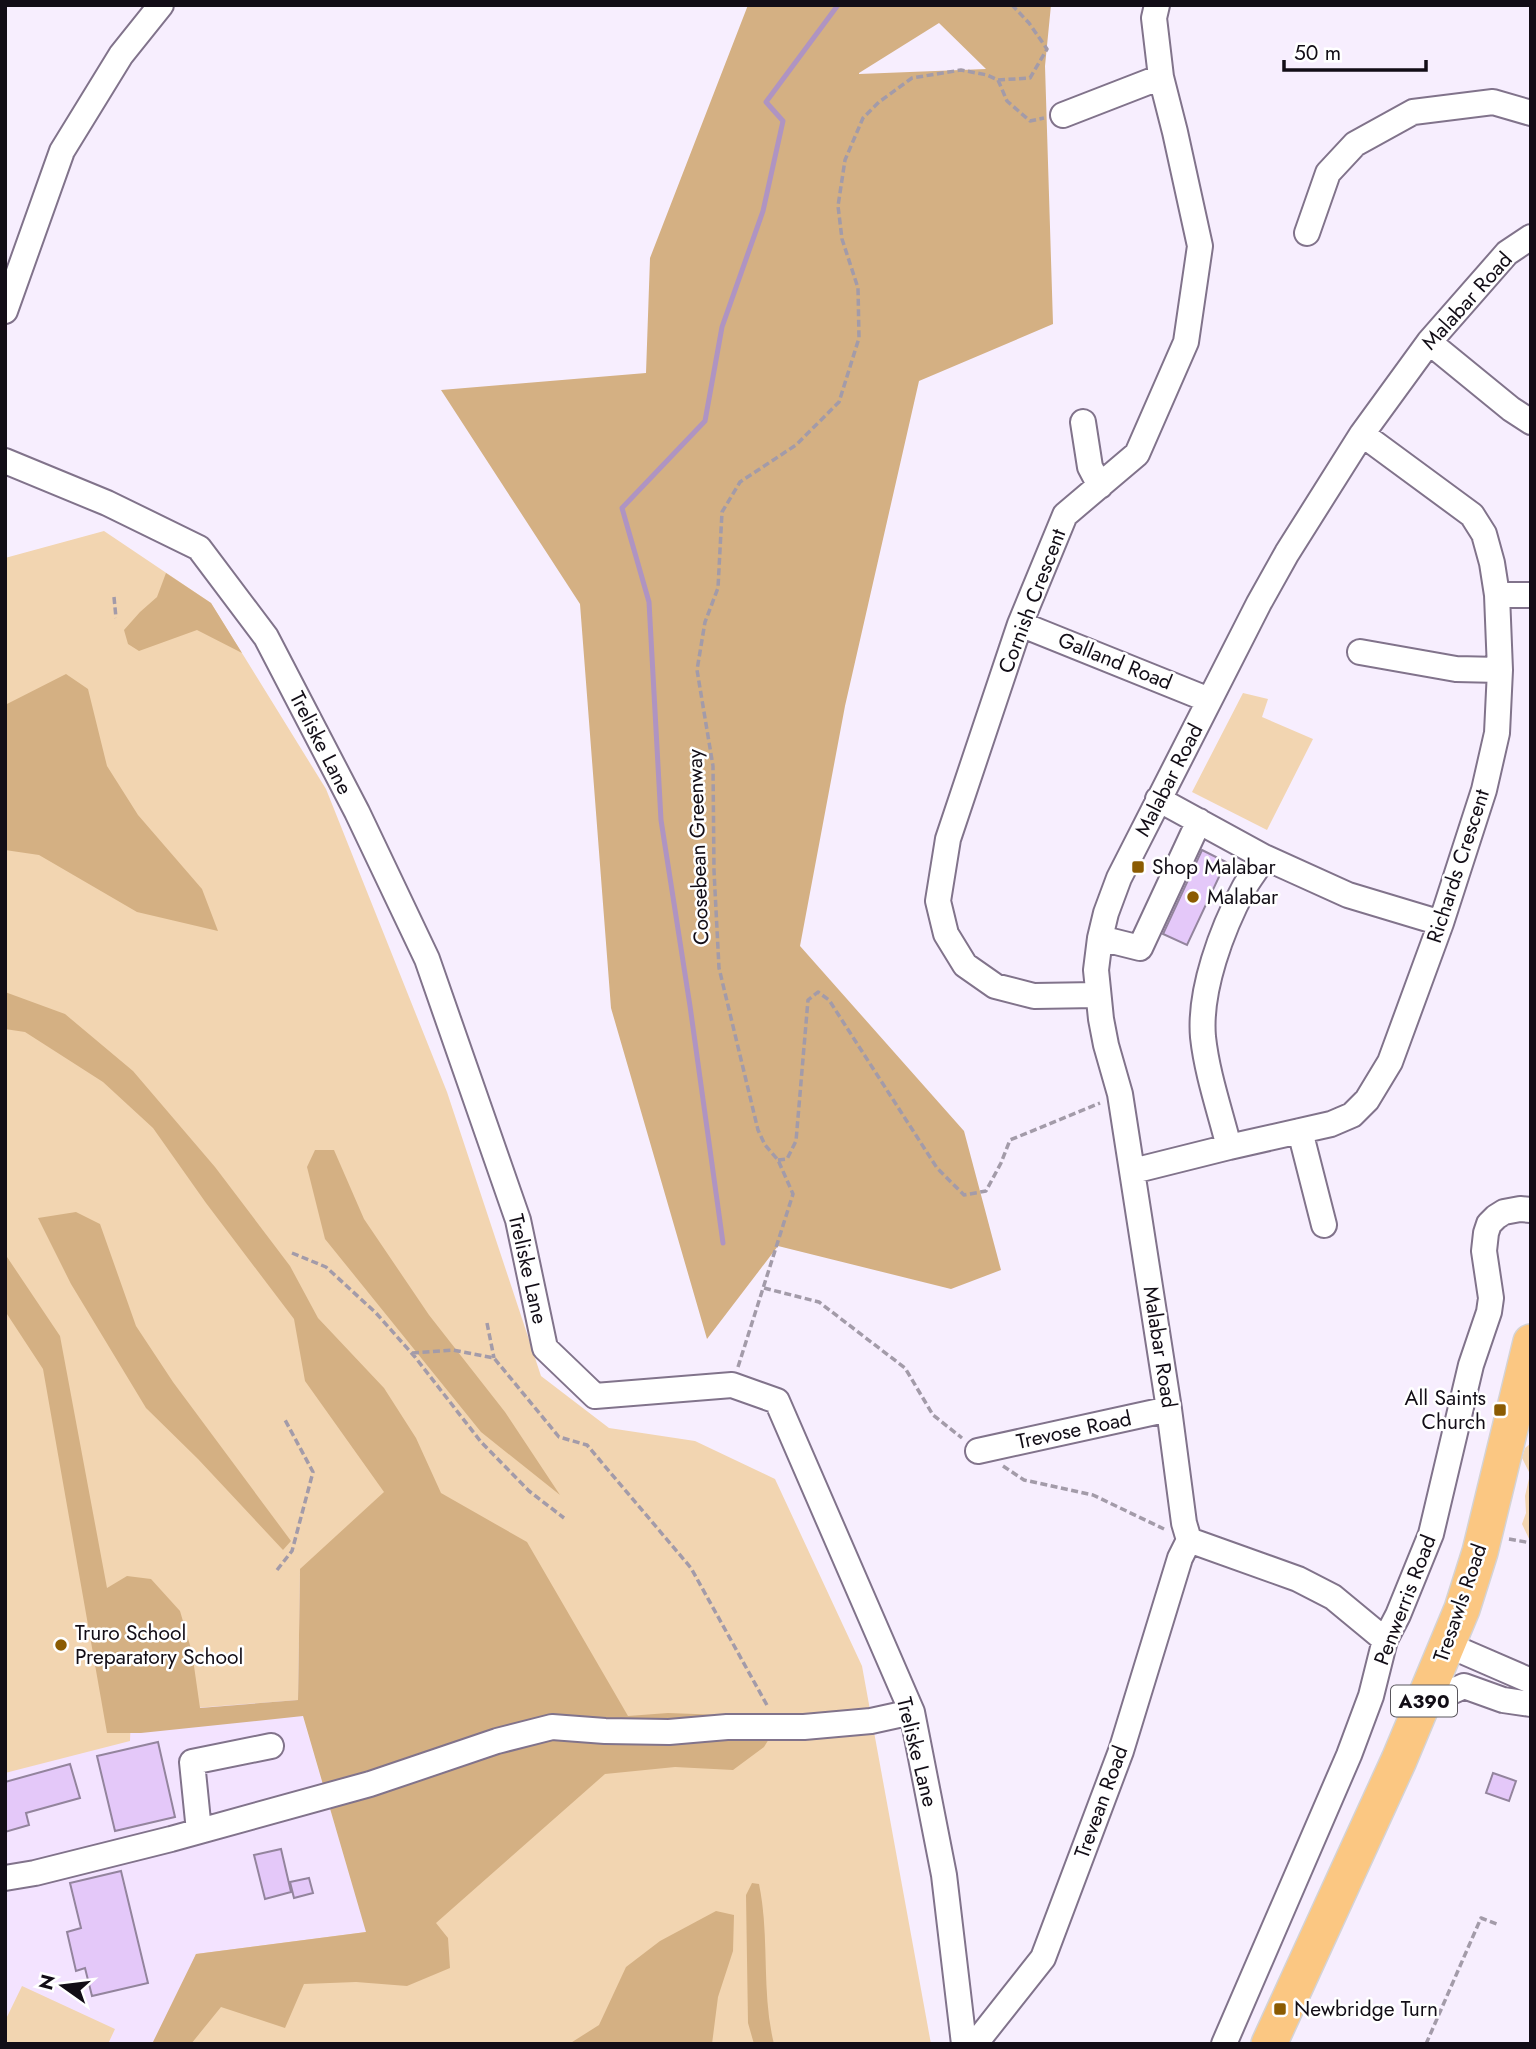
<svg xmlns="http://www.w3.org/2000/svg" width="1536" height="2049" font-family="Jost,sans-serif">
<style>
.built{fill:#f3e3ff}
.green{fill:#f2d5b1}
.forest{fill:#d4b083;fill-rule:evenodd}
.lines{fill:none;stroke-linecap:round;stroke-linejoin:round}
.stream{stroke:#af94c2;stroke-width:5}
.building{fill:#e4c8f9;stroke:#93849d;stroke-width:2}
.minor-casing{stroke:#81738b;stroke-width:28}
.highway-casing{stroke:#d4d3d5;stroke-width:38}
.path{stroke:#a39ba9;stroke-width:3.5;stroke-dasharray:7 3.5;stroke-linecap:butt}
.minor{stroke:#fff;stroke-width:24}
.highway{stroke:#fbc782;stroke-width:35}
.poi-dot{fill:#8b5b02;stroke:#fff;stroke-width:2.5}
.labels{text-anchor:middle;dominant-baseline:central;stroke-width:5;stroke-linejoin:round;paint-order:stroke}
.shield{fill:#fff;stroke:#59565c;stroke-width:2}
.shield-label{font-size:19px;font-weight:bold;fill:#120d16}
.street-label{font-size:21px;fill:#120d16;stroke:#fff}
.poi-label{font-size:21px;fill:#120d16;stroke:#fff;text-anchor:start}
</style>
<rect width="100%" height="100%" fill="#f7eefe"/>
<path class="built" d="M5,1254L298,1700L367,1934L158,2044H5Z"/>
<path class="green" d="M104,531L211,603L326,789L447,1092L541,1376L609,1428L695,1441L775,1479L862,1666L931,2044H158L196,1954L436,1923L300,1569L298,1700L131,1713L130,1741L5,1773V558Z
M1243,693L1268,699L1262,717L1313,739L1267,830L1192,792Z
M1531,1443V1543L1522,1524L1526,1513L1525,1496L1530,1474L1522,1458L1525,1448Z
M22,1986L115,2029L108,2044H5V2021Z"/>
<path class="forest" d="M748,5H1051L1045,66L1053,324L919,381L845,706L800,946L964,1131L1001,1270L951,1289L778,1246L707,1339L611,1008L580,604L441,390L646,373L650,258ZM939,23L986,69L859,74V73Z
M166,573L211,603L242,653L197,630L139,651L128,644L124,630L140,612L157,597Z
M66,674L88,689L107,766L138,815L202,889L218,931L137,912L39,855L5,850V705Z
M5,992L65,1014L133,1071L215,1167L290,1266L318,1318L384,1388L416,1438L441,1493L527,1542L628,1716L668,1713L750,1716L772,1734L764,1747L733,1770L675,1767L605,1774L436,1923L448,1938L450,1968L407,1986L356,1982L304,1984L285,2028L221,2007L191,2044H152L196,1954L366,1932L303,1716L141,1733H107L43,1369L5,1311V1254L60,1336L107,1588L127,1576L151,1579L180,1611L192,1652L200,1708L298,1700L300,1569L384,1492L305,1381L294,1319L206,1203L153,1128L103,1082L25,1032L5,1029Z
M315,1150H334L364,1219L429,1315L505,1412L560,1495L481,1432L325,1239L307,1167Z
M76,1212L100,1224L136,1326L173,1382L291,1541L283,1550L198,1459L146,1408L71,1284L38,1218Z
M752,1883L759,1884C770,1937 761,1992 774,2044H754L748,2023L746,1895Z
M716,1911L734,1915L733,1951L718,1997L712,2044H569L599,2025L626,1967L660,1941Z"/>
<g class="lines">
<path class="stream" d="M723,1243L690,1006L661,820L649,602L622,508L705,421L722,327L763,211L783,121L766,102L838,5"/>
</g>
<path class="building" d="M1202,850L1226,862L1187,945L1163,934Z
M158,1742L175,1817L115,1831L97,1756Z
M70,1764L80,1798L26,1813L29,1825L5,1832V1782Z
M1493,1773L1516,1781L1509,1801L1486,1793Z
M281,1849L291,1892L265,1899L254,1855Z
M121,1871L148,1983L92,1996L85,1968L76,1971L67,1932L81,1928L70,1883Z
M309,1878L313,1893L294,1898L290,1882Z"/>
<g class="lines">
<g class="minor-casing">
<path id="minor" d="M1063,115L1161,77
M1307,233L1328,173L1355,144L1413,112L1493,102L1531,113
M5,311L62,151L121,55L161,5
M1429,342L1511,409L1531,422
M1083,422L1090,467L1100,486
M5,461L107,503L199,548L266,637L357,812L427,959L518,1220L545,1348L595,1396L732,1385L777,1401L912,1712L944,1875L964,2044
M1497,595H1531
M1020,624L1209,700
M1360,652L1456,669L1500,670
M1158,799L1264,857L1348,895L1441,923
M1100,938L1140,948L1199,821
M1097,995L1034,996L995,986L965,965L946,934L938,901L948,839L1020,624L1065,515L1137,454L1186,342L1200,246L1175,132L1161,77L1154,18L1157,5
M1300,1131L1324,1225
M1229,1147C1220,1111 1207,1074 1203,1037C1199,990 1222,929 1244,888C1250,877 1258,868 1264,857
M1133,1171L1229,1147L1331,1124L1352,1115L1367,1100L1390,1062L1441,923L1484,790L1497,733L1500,670L1497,595L1492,563L1484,534L1472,515L1362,434
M978,1451L1169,1409
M1189,1540L1184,1523L1169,1409L1120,1094L1106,1045L1101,1019L1096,970L1100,938L1106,913L1119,878L1259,603L1287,553L1362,434L1429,342L1507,253L1531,237
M1189,1540L1298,1579L1333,1597L1385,1640
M1448,1645L1531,1681
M1422,1705L1464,1686L1503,1700L1531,1704
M199,1831L192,1762L271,1746
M5,1878L35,1873L171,1839L370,1784L497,1741L552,1727L605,1731L669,1732L727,1727H804L871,1721L912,1712
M975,2044L1043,1958L1121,1751L1180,1558L1189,1540
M1224,2044L1349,1755L1371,1696L1385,1640L1398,1615L1431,1534L1471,1365L1489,1312L1491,1298L1484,1251L1486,1233L1489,1224L1496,1217L1504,1212L1520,1209L1531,1210"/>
</g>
<g class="highway-casing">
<path id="highway" d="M1269,2044L1399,1760L1462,1609L1480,1552L1531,1342"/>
</g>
<path class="path" d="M998,80L1007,101L1030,121L1044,118
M114,597L116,618
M778,1160L787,1159L796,1141L808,1000L818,992L829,1000L937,1168L964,1195L986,1191L1001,1163L1010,1140L1100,1103
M292,1253L326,1267L376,1313L415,1357L481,1442L529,1491L564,1518
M764,1288L819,1302L905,1368L933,1415L962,1438
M487,1323L494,1358
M412,1353L453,1350L494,1358L559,1437L587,1445L691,1568L768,1707
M738,1367L793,1194L778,1160L765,1145L758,1130L719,968L714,871L713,766L697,670L705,622L718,588L722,512L740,482L796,445L839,402L859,338L858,288L842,239L838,206L845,160L863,118L879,102L912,78L961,70L987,75L998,80L1030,78L1047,49L1029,23L1012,5
M1003,1466L1024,1480L1093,1495L1164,1529
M1509,1539L1531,1543
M277,1570L292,1551L313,1472L284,1418
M1426,2044L1481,1918L1497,1924"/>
<use href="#minor" class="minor"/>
<use href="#highway" class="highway"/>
</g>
<g class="poi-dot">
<rect x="1131" y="860" width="14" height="14" rx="3.5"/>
<circle cx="1193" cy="897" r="7"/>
<rect x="1493" y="1403" width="14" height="14" rx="3.5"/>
<circle cx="61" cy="1645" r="7"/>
<rect x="1273" y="2002" width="14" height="14" rx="3.5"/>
</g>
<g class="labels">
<rect class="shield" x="1391" y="1685.5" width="66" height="31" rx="5"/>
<g class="shield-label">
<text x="1424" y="1701">A390</text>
</g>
<g class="street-label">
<text transform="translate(1467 301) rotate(-48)">Malabar Road</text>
<text transform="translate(1032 601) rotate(-69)">Cornish Crescent</text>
<text transform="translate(1115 661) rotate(22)">Galland Road</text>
<text transform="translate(321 743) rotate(63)">Treliske Lane</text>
<text transform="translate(1169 780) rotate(-63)">Malabar Road</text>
<text transform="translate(698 847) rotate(-92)">Coosebean Greenway</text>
<text transform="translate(1458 866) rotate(-72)">Richards Crescent</text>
<text transform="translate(528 1269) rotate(77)">Treliske Lane</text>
<text transform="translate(1160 1347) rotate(81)">Malabar Road</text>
<text transform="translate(1074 1430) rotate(-12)">Trevose Road</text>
<text transform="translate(1405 1600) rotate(-69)">Penwerris Road</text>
<text transform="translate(1460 1603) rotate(-71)">Tresawls Road</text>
<text transform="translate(917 1752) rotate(76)">Treliske Lane</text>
<text transform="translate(1101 1802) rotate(-70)">Trevean Road</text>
</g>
<g class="poi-label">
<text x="1152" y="867">Shop Malabar</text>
<text x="1207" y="897">Malabar</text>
<text x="1486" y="1398" text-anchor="end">All Saints<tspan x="1486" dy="24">Church</tspan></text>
<text x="75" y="1633">Truro School<tspan x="75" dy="24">Preparatory School</tspan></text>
<text x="1294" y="2009">Newbridge Turn</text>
</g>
</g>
<rect width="1536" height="2049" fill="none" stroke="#120d16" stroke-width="14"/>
<g transform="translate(63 1986) rotate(284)" stroke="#ffffff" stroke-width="5" paint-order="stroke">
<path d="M0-5L12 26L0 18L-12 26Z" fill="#120d16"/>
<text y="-10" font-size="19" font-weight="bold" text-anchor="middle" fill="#120d16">N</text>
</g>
<path d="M1284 60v10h142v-10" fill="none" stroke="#120d16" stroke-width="3.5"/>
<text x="1294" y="60" font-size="21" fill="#120d16" stroke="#ffffff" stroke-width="5" paint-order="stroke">50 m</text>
</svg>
